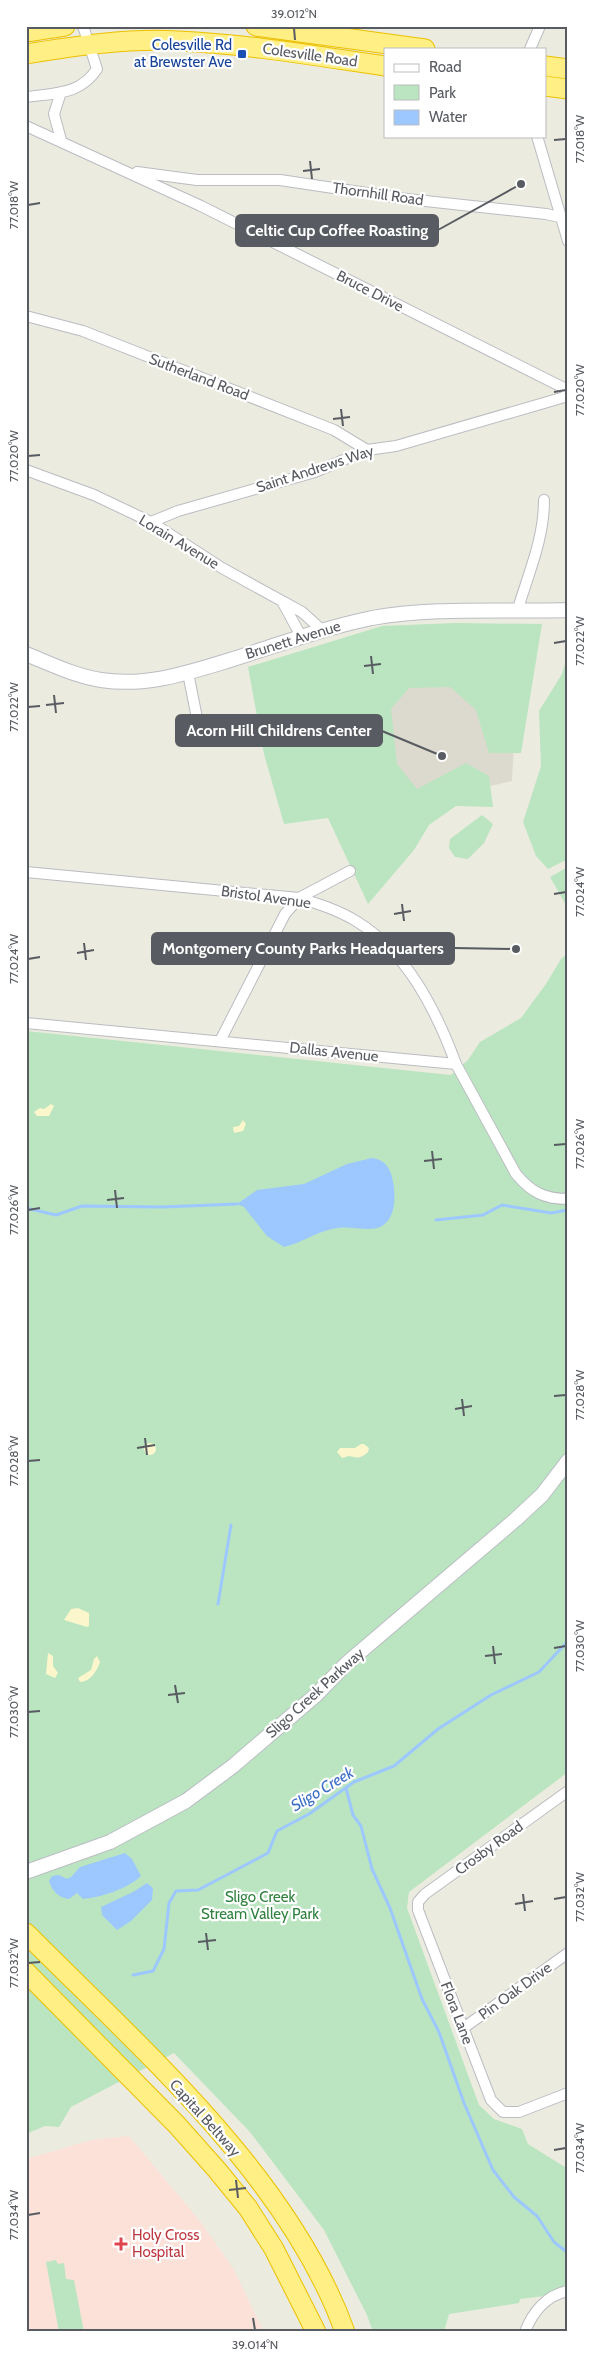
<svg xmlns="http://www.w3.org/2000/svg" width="594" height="2358" font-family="Cabin,sans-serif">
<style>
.education{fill:#dcdace}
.medical{fill:#fce1d9}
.green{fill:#bae5c0}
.sand{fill:#fbf6cc}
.water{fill:#9dc8ff}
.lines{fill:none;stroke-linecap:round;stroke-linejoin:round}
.stream{stroke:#9dc8ff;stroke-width:3}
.street-casing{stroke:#babcc2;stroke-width:12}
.secondary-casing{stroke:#babdc4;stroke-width:16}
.highway-casing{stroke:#ecc000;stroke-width:21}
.street{stroke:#fff;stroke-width:10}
.secondary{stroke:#fff;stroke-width:14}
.highway{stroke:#ffef84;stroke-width:19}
.ticks{fill:none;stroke:#585b61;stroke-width:2}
.transit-dot{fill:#1a4fb4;stroke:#fff;stroke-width:2}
.health-dot{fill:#e0444e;stroke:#fff;stroke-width:2}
.labels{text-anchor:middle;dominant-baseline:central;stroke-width:4.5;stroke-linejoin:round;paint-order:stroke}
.transit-label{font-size:15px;fill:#164399;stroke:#fff;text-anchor:end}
.street-label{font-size:15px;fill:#585b61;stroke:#fff}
.park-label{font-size:15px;fill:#30813f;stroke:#fff}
.health-label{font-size:15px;fill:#be3a42;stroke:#fff;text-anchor:start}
.water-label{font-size:16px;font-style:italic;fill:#3c6ec6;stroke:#fff}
.leader{fill:none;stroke:#585b61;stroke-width:2}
.callout-dot{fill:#585b61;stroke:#fff;stroke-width:2}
.callout{fill:#585b61;stroke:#585b61;stroke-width:2}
.callout-label{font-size:16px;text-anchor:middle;font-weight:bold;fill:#fff}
.neatline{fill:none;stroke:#585b61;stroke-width:2}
.ticks-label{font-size:12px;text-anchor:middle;fill:#585b61}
</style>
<rect width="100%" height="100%" fill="#ecebdf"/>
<path class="education" d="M517,677L512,781L390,809L371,679Z"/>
<path class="medical" d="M129,2136L199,2220L233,2268L264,2332H26V2159L92,2140Z"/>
<path class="green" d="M455,623L542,624L521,753H489L476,710L450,687L409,688L391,709L397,764L417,789L466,763L489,776L493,807L456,806L429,825L414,850L368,904L328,818L284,824L264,754L248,667L382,626Z
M568,653V859L548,869L536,856L523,822L541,766L539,711L562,674Z
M482,815L493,824L484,843L468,859L455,857L449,848L450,839Z
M568,867V906L567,907L550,877Z
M568,953V1772L409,1892L407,1908L479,2105L494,2119L522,2129L528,2144L568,2169V2293L520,2299L519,2303L449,2314L444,2332H373L367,2315L324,2230L250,2132L174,2053L71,2107L59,2127L45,2126L26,2134V1031L451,1075L468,1060L480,1042L521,1018L546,984L561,959Z
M56,2260L58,2264L64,2263L66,2279L74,2280L84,2332H59L46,2262Z"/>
<path class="sand" d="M51,1104L54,1106L49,1116H37L34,1112L40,1108L44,1109Z
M243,1120L246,1124L243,1131L234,1133L233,1127L239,1126Z
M144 1449a6 6 0 1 1 12 0a6 6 0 1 1-12 0Z
M361,1444H364L369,1448L368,1452C360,1459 358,1458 349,1456L342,1458L337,1452L340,1448H355Z
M78,1608L89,1613V1626L87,1627L64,1620L71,1609Z
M48,1653L53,1656V1666L58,1673L55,1678L46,1674Z
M97,1656L100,1662C97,1671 90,1682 80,1682L78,1678L91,1670L94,1659Z"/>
<path class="water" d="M372,1158C386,1160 391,1169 393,1182C396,1197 396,1223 377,1228C365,1231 350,1226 338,1228C319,1230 302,1243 284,1247L267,1236L244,1207L237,1204L257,1190L304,1184L347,1164Z
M125,1853L132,1859L141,1876C127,1889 102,1897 83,1899L77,1893L69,1899C59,1898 52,1891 49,1881L52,1876L59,1875L67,1879L71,1877L80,1867Z
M147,1883L153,1888L152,1900L131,1921L117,1930L102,1915L101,1907L133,1892Z"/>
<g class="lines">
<path class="stream" d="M26,1208L56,1215L82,1206L162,1207L237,1204
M436,1220L483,1215L502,1205L551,1213L568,1210
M218,1604L231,1525
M346,1788L353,1815L361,1826L372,1869L390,1908L422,1999L439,2032L464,2103L493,2170L514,2197L537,2216L554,2242L568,2253
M133,1975L153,1971L164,1949L169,1903L176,1891L198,1890L268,1853L277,1831L309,1814L354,1782L394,1766L438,1729L491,1695L539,1672L568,1641"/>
<g class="street-casing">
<path id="street" d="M530,49L540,26
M61,92L54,114L61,140
M26,97C55,93 80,95 97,69L83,26
M26,126L201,206L568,390
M537,136L568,241
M137,172L197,180H280L407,199L546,214L568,219
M26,316L83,331L334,430L367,450
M26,470L94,495L151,522L222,568L302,612L323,631
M151,522L178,511L315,472L367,450L396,446L568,396
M283,603L302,638
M517,612C528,574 544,540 544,500
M188,673L200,733
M26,872L299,898C319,904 338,910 356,921C407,952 436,1010 456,1064
M26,1023L456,1064L516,1174C531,1192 544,1199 568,1199
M220,1041L285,914L299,898L350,871
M568,1791L425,1894L418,1902V1910L491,2100L503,2112H519L568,2093
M462,2029L568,1953
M525,2332C532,2313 546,2295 568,2291"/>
</g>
<g class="secondary-casing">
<path id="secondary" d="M26,654C51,664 75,676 101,680C146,687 188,673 230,660C277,645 324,628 372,618C432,607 506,612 568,610
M26,1872L110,1842L186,1801L233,1766L316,1695L347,1663L515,1520L542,1495L568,1461"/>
</g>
<g class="highway-casing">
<path id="highway" d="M256,26L425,49
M26,32L65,26
M26,54C75,46 128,38 178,41C247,44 316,56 385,66
M545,66L568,69
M545,86L568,89
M26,1933C140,2048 289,2176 345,2332
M26,1972L177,2125L217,2170L248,2208L274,2249L316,2332"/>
</g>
<use href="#street" class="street"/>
<use href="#secondary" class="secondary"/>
<use href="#highway" class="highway"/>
</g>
<path class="ticks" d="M294,28L295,40M554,140L566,139M310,161L312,179M303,171L320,169M28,205L40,203M554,392L566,390M341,409L343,426M333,419L350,417M28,456L40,455M554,643L566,641M371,656L373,674M364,666L381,664M54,695L56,713M46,705L64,703M28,707L40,706M554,894L566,892M402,904L404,921M394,914L411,911M84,943L86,960M77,953L94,950M28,959L40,957M554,1145L566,1144M432,1151L434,1169M424,1161L442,1159M115,1190L117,1208M107,1200L124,1198M28,1210L40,1208M554,1396L566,1395M462,1399L464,1416M455,1409L472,1406M145,1438L147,1455M137,1448L155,1445M28,1461L40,1460M493,1646L495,1664M554,1648L566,1646M485,1656L502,1654M175,1685L178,1703M168,1695L185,1693M28,1712L40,1711M523,1894L525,1911M554,1899L566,1897M515,1904L533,1901M206,1933L208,1950M198,1942L216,1940M28,1963L40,1962M554,2150L566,2148M236,2180L238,2198M229,2190L246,2188M28,2215L40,2213M253,2318L255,2330"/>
<rect class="transit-dot" x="237" y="49" width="10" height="10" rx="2.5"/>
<path class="health-dot" d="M118.5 2236.5h5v5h5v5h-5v5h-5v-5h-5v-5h5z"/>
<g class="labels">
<g class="transit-label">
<text x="232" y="45">Colesville Rd<tspan x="232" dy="17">at Brewster Ave</tspan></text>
</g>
<g class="street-label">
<text transform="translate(310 55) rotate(8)">Colesville Road</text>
<text transform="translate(378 194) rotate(8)">Thornhill Road</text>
<text transform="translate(370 291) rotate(27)">Bruce Drive</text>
<text transform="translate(199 377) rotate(21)">Sutherland Road</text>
<text transform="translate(315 469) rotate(-18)">Saint Andrews Way</text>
<text transform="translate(179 542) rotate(31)">Lorain Avenue</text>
<text transform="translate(293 640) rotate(-17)">Brunett Avenue</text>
<text transform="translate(266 897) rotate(8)">Bristol Avenue</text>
<text transform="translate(334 1052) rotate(6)">Dallas Avenue</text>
<text transform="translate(315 1693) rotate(-42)">Sligo Creek Parkway</text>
<text transform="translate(489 1848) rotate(-36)">Crosby Road</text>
<text transform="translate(515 1991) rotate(-36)">Pin Oak Drive</text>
<text transform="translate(457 2013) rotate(69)">Flora Lane</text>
<text transform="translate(205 2118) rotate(48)">Capital Beltway</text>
</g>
<g class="park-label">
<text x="260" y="1897">Sligo Creek<tspan x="260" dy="17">Stream Valley Park</tspan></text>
</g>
<g class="health-label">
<text x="132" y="2235">Holy Cross<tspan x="132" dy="17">Hospital</tspan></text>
</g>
<g class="water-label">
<text transform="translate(322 1789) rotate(-31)">Sligo Creek</text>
</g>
</g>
<path class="leader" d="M521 184L438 230M442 756L382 731M516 949L454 948"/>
<g class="callout-dot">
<circle cx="521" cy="184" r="5"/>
<circle cx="442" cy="756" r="5"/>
<circle cx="516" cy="949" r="5"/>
</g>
<g class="callout">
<rect x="236" y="215" width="202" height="31" rx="5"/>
<rect x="176" y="715" width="206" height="31" rx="5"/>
<rect x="152" y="933" width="302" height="31" rx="5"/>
</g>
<g class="callout-label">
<text x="337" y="236">Celtic Cup Coffee Roasting</text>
<text x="279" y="736">Acorn Hill Childrens Center</text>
<text x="303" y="954">Montgomery County Parks Headquarters</text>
</g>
<rect width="594" height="2358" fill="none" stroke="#ffffff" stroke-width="55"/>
<rect x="384" y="48" width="162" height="90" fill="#ffffff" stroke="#bcbdc0"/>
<rect x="394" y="64" width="25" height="8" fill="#ffffff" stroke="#bcbdc0"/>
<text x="429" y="72" font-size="15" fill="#585b61">Road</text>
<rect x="394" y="85" width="25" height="15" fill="#bae5c0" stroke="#bcbdc0"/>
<text x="429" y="98" font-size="15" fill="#585b61">Park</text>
<rect x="394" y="110" width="25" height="15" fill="#9dc8ff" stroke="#bcbdc0"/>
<text x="429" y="122" font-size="15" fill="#585b61">Water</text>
<rect x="28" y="28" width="538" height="2302" class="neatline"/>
<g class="ticks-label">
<text x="294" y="18">39.012°N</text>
<text transform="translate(580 139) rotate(-90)" y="4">77.018°W</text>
<text transform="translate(14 205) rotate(-90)" y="4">77.018°W</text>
<text transform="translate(580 390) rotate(-90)" y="4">77.020°W</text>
<text transform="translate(14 456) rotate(-90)" y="4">77.020°W</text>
<text transform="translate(580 641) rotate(-90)" y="4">77.022°W</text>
<text transform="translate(14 707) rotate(-90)" y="4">77.022°W</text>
<text transform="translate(580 892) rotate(-90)" y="4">77.024°W</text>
<text transform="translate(14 959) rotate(-90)" y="4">77.024°W</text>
<text transform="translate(580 1144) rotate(-90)" y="4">77.026°W</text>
<text transform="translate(14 1210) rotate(-90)" y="4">77.026°W</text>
<text transform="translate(580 1395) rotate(-90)" y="4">77.028°W</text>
<text transform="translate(14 1461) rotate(-90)" y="4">77.028°W</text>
<text transform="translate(580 1646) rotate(-90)" y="4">77.030°W</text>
<text transform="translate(14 1712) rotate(-90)" y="4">77.030°W</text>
<text transform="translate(580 1897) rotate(-90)" y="4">77.032°W</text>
<text transform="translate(14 1963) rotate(-90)" y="4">77.032°W</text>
<text transform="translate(580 2148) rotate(-90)" y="4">77.034°W</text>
<text transform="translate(14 2215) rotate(-90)" y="4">77.034°W</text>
<text x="255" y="2349">39.014°N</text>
</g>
</svg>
